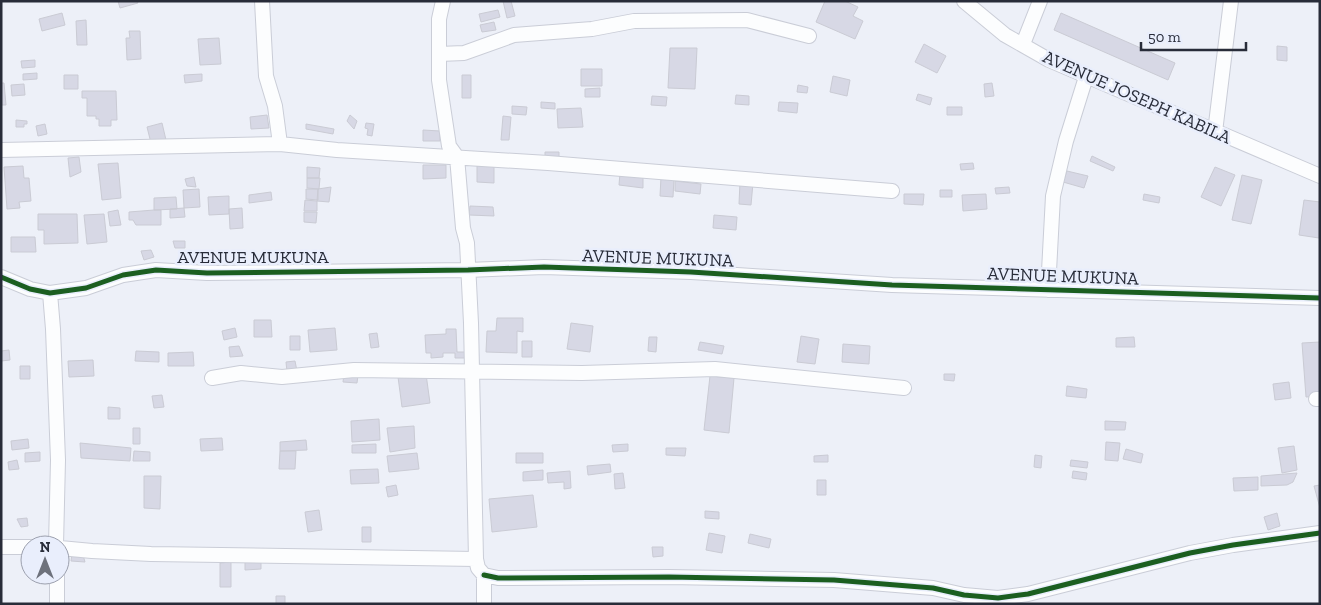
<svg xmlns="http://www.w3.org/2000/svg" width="1321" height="605" font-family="'Zilla Slab',serif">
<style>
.building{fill:#d7d8e5;stroke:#cacbd4}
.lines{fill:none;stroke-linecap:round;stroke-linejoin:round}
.street-casing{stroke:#cacdd7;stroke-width:16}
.street{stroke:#fcfdfe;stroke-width:14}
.cycleway-casing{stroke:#e9eefc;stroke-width:8}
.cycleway{stroke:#1b5e20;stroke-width:5}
.labels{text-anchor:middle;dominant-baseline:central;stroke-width:5;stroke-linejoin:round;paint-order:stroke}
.street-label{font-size:18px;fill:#282c39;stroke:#e9eefc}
</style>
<rect width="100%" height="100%" fill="#edf0f8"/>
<path class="building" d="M118,1H137L138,3L120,8Z
M503,1H511L515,16L507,18Z
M825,1H845L858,7L853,16L863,21L855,39L816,22Z
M498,10L500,17L481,22L479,14Z
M62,13L65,25L42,31L39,19Z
M1061,13L1175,63L1168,80L1054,30Z
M86,20L87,45H77L76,21Z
M494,22L496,30L482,32L480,25Z
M129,31H140L141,59L127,60L126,38H130Z
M219,38L221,64L200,65L198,39Z
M924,44L946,56L937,73L915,62Z
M1277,46L1287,47V61L1277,60Z
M670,48H697L695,89L668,88Z
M35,60V67L22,68L21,61Z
M581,69H602V86H581Z
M37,73V79L23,80V74Z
M202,74V81L185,83L184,75Z
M64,75H78V89H64Z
M462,75H471V98H462Z
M833,76L850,80L847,96L830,92Z
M1,83H4L6,105H1Z
M992,83L994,96L985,97L984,84Z
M24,84L25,95L12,96L11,85Z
M798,85L808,87L807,93L797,92Z
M600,88V97H585V89Z
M82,91H116L117,120H111V126H99V119H96V116H87V98H82Z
M918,94L932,98L930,105L916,100Z
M736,95L749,96V105L735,104Z
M652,96L667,97L666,106L651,105Z
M541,102L555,103V109L541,108Z
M779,102L798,103L797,113L778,111Z
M512,106L527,107L526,115L512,114Z
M947,107H962V115H947Z
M581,108L583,127L558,128L557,109Z
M267,115L269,128L251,129L250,117Z
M350,115L357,121L354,129L347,121Z
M503,116L511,117L509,140H501Z
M16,120L27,121V124H24V127H16Z
M162,123L166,140L151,143L147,127Z
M366,123L374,124L372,136L367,135L368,129L365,128Z
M45,124L47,134L38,136L36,126Z
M306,124L334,129L333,134L306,129Z
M423,130L440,131V141H423Z
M545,152H559V157H545Z
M1092,156L1115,167L1113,171L1090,161Z
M79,157L81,172L70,177L68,158Z
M118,163L121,198L102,200L98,164Z
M477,163L494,164V183L477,182Z
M973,163L974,169L961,170L960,164Z
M423,165H446V178L423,179Z
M23,166L24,178H29L31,201L19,202L20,208L7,209L4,167Z
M307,167L320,168L319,178H307Z
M1215,167L1235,175L1221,206L1201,197Z
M1067,171L1088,176L1084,188L1063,182Z
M620,173L643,175V188L619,185Z
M1242,175L1262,180L1251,224L1232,220Z
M194,177L196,187L187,186L185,179Z
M661,177L674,179L673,197L660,196Z
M307,178H320L319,189L307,188Z
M675,181L701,184L700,194L675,191Z
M740,182L753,183L751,205L739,204Z
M331,187L329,202L317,201L318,189Z
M1009,187L1010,193L996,194L995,188Z
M199,189L200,207L184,208L183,190Z
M306,189H318V200L306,199Z
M940,190H952V197H940Z
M271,192L272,200L249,203V195Z
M904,194H924L923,205L904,204Z
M986,194L987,209L963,211L962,195Z
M1144,194L1160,197L1159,203L1143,200Z
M229,196V214L209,215L208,197Z
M176,197L177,209L154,210V198Z
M305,200L317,201V211H304Z
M1304,200L1320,202L1319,238L1299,235Z
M470,206L493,207L494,216L469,215Z
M184,208L185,217L170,218V209Z
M242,208L243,228L230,229L229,209Z
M118,210L121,225L110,226L108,212Z
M154,210H161V225H136L133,220H129V212Z
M304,212H317L316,223L304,222Z
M38,214H77L78,243L44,244V230H38Z
M104,214L107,242L87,244L84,215Z
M714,215L737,217L736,230L713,228Z
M11,237H35L36,252H11Z
M173,241H185V248H175Z
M151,250L154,257L144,260L141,251Z
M497,318H523V332L517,331V353L486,352L487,331H496Z
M254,320H271L272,337H254Z
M571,323L593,326L590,352L567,349Z
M235,328L237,337L224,340L222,331Z
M335,328L337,350L310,352L308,330Z
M446,329H456L457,352H465V358H455V353H443V357L431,358V353H426L425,335L446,334Z
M377,333L379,347L371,348L369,334Z
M290,336H300V350H290Z
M801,336L819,339L815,364L797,362Z
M649,337H657L656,352L648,351Z
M1134,337L1135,347H1116V338Z
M522,341H532V357H522Z
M700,342L724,346L722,354L698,350Z
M1320,342V396L1306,397L1302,343Z
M843,344L870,346L869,364L842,362Z
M239,346L243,356L230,357L229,347Z
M9,350L10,360L1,361V351Z
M136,351L159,352V362L135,361Z
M193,352L194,366H168V353Z
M93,360L94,376L69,377L68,361Z
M295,361L297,371L287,372L286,362Z
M20,366H30V379H20Z
M344,374L358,375L357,383L343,382Z
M426,374L430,403L402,407L398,377Z
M944,374H955L954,381L944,380Z
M710,376L734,378L729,433L704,430Z
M1289,382L1291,398L1275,400L1273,384Z
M1067,386L1087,389L1086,398L1066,396Z
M162,395L164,407L154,408L152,396Z
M108,407L120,408V419H108Z
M379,419L380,440L352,442L351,421Z
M1105,421L1126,422L1125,430H1105Z
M414,426L415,448L390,452L387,428Z
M133,428H140V444H133Z
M222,438L223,450L201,451L200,439Z
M28,439L29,448L12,450L11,441Z
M306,440L307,450L280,451V442Z
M1106,442L1120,443L1118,461L1105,460Z
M80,443L131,448L130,461L81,458Z
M376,444V453H352V445Z
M628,444V451L613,452L612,445Z
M1294,446L1297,470L1282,473L1278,448Z
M666,448H686L685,456L666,455Z
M1126,449L1143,454L1141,463L1123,459Z
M134,451L150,452V461H133Z
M280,451H296L295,469H279Z
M40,452V461L25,462V453Z
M417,453L419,469L389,472L387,456Z
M516,453H543V463H516Z
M828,455V462H814V456Z
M1035,455L1042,456L1041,468L1034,467Z
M17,460L19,469L9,470L8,462Z
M1071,460L1088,462L1087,468L1070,466Z
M610,464L611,472L588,475L587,466Z
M378,469L379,483L351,484L350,470Z
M543,470V480L523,481V472Z
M570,471L571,488L564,489V482L548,483L547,473Z
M1073,471L1087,473L1086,480L1072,478Z
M623,473L625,488L615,489L614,474Z
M1297,473L1293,482L1287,485L1261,486V476Z
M144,476H161L160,509L144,508Z
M1258,477V490L1234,491L1233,478Z
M817,480H826V495H817Z
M396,485L398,495L388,497L386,487Z
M1320,485V508L1314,486Z
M533,495L537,527L492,532L489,499Z
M319,510L322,530L308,532L305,512Z
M705,511L719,512V519L705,518Z
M1277,513L1280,526L1268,530L1264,517Z
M27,518L28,526L21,527L17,519Z
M362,527H371V542H362Z
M709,533L725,536L722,553L706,550Z
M750,534L771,539L769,548L748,543Z
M652,547H663V556L653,557Z
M72,554L83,555L85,562L71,561Z
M261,560V569L245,570V561Z
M231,562V587H220V563Z
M276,596H285V604H276Z"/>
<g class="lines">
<g class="street-casing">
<path id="street" d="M262,1L266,76L275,106L280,144L337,150L548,163L892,191
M443,1L439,19V80L449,146L457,157L463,228L467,243L471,323L476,559L478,568L484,575V604
M964,1L1005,35L1049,60L1320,176
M1023,44L1040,1
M439,54L464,53L514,35L592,29L634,21L747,20L809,36
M1215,132L1231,1
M1,150L280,144
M1,277L30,289L50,293L86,288L123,275L156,270L207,273L468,270L544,267L691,272L892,285L1320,298
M1048,290L1053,196L1066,141L1086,77
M50,293L53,329L58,460L56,545
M212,378L241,373L282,377L354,370L582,373L715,369L904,388
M1316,399H1320
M1,547H30
M60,548L92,551L151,554L476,559
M57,575V604
M484,575L498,578L669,577L834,580L933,588L964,595L998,598L1028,594L1190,553L1233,545L1320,533"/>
</g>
<use href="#street" class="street"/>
<g class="cycleway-casing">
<path id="cycleway" d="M1,277L30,289L50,293L86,288L123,275L156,270L207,273L468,270L544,267L691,272L892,285L1320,298
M484,575L498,578L669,577L834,580L933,588L964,595L998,598L1028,594L1190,553L1233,545L1320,533"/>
</g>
<use href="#cycleway" class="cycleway"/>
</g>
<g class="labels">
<g class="street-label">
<text transform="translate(1137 97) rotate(24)">AVENUE JOSEPH KABILA</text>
<text x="253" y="257">AVENUE MUKUNA</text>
<text transform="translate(658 258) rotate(2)">AVENUE MUKUNA</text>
<text transform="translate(1063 276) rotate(2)">AVENUE MUKUNA</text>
</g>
</g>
<rect width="1321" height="605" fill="none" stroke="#282c39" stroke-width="5"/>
<g transform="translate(45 560)"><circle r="24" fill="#e9eefc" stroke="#9ca0ae"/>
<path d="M0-4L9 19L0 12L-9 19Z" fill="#6d717c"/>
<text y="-8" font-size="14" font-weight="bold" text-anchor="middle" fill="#282c39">N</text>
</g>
<path d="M1141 42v8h105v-8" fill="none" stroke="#282c39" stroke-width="2.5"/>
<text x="1148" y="42" font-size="15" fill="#282c39" stroke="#e9eefc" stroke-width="4" paint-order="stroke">50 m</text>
</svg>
